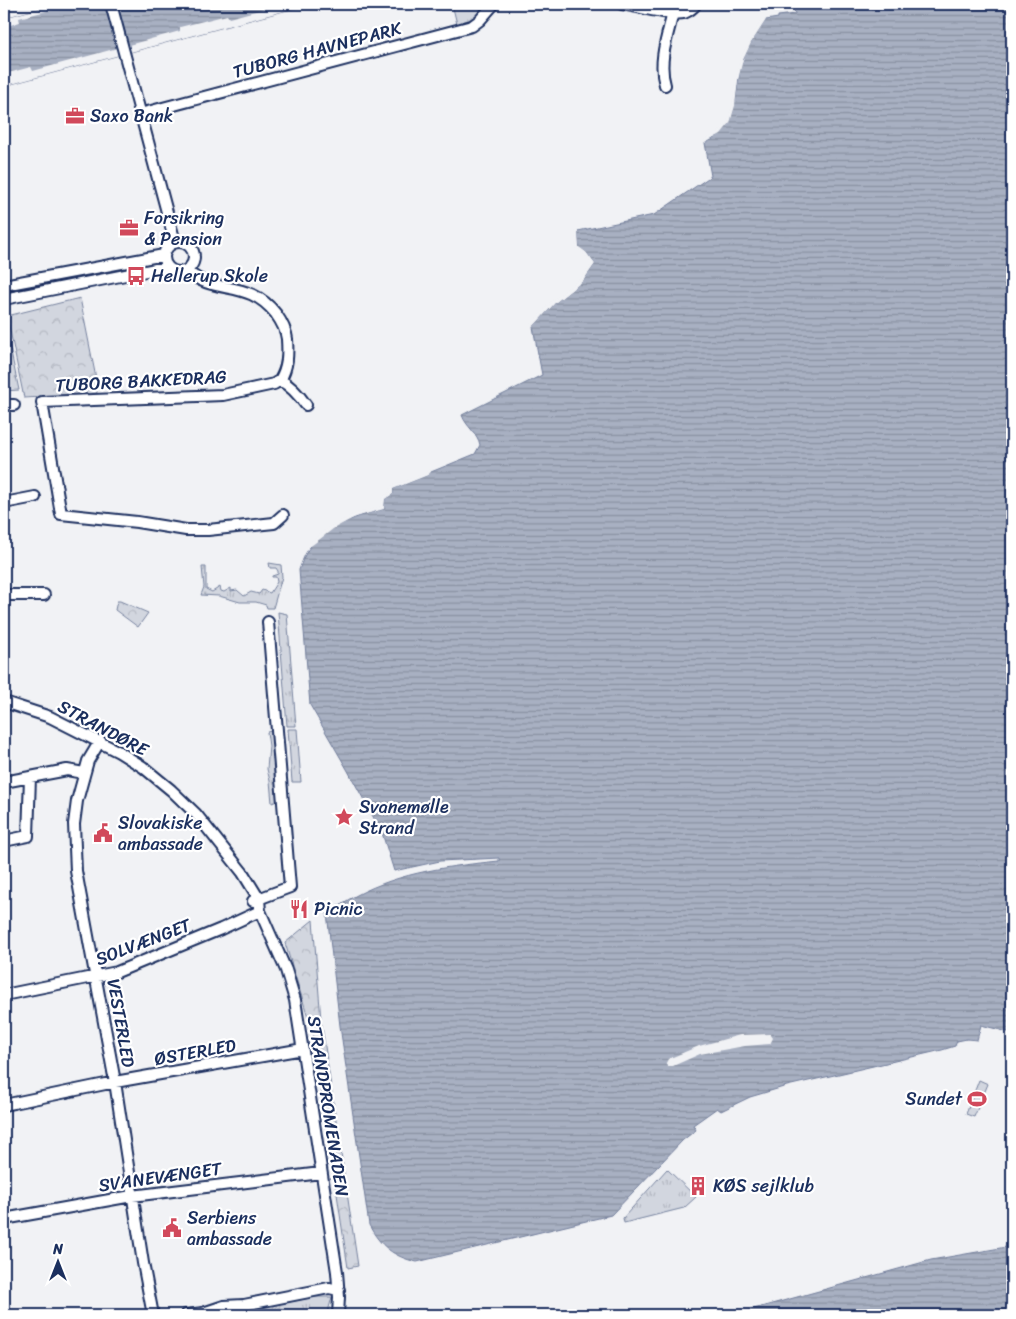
<svg xmlns="http://www.w3.org/2000/svg" width="1016" height="1319" font-family="Sriracha,sans-serif">
<style>
.grass{fill:url(#grass-tufts);stroke:#76829e}
.park{fill:url(#park-crowns);stroke:#76829e}
.garden{fill:#d2d6df;stroke:#76829e}
.water{fill:url(#water-rules);stroke:#707c9a}
.pier{fill:#f1f2f5}
.lines{fill:none;stroke-linecap:round;stroke-linejoin:round}
.minor-casing{stroke:#1b2f5e;stroke-width:14}
.minor{stroke:#fff;stroke-width:10}
.labels{text-anchor:middle;dominant-baseline:central;stroke-width:4.5;stroke-linejoin:round;paint-order:stroke}
.street-label{font-size:18px;fill:#1b2f5e;stroke:#fff}
.poi-label{font-size:18px;fill:#1b2f5e;stroke:#fff;text-anchor:start}
</style>
<defs>
<pattern id="grass-tufts" width="24" height="20" patternUnits="userSpaceOnUse" patternTransform="scale(1.25)"><rect width="24" height="20" fill="#d2d6df"/><path d="M3 7l-1-3M5 7V3M7 7l1-3M15 17l-1-3M17 17v-4M19 17l1-3" fill="none" stroke="#b4b8c2"/></pattern>
<pattern id="park-crowns" width="20" height="18" patternUnits="userSpaceOnUse" patternTransform="scale(1.25)"><rect width="20" height="18" fill="#d2d6df"/><path d="M2 6a3 3 0 1 1 6 0M12 15a3 3 0 1 1 6 0" fill="none" stroke="#b4b8c2"/></pattern>
<pattern id="water-rules" width="6" height="5" patternUnits="userSpaceOnUse" patternTransform="scale(1.25)"><rect width="6" height="5" fill="#a8b0c2"/><path d="M0 2.5h6" fill="none" stroke="#8890a1"/></pattern>
</defs>
<rect width="100%" height="100%" fill="#f1f2f5"/>
<filter id="ink" filterUnits="userSpaceOnUse"><feTurbulence type="fractalNoise" baseFrequency=".02" numOctaves="2"/><feDisplacementMap in="SourceGraphic" scale="10" xChannelSelector="R" yChannelSelector="G"/><feConvolveMatrix kernelMatrix="1 2 1 2 8 2 1 2 1" color-interpolation-filters="sRGB"/></filter>
<g filter="url(#ink)">
<path class="grass" d="M452,4H487L473,18L457,24Z
M269,563L281,565L282,577L273,608H267L266,605L256,602H240L219,596L201,595L204,587L202,567H206V589L212,592L220,587L221,591L224,592L231,588V591L237,590L244,596L251,592L259,594L262,590L270,593L277,582L276,577H272V576L278,574V571L276,568H270Z
M278,612L287,614L296,726H287Z
M288,729H297L301,782H292Z
M271,731L277,801L272,803L270,781L267,769L269,746L267,732Z
M667,1169L696,1197L684,1208L624,1223L623,1218Z
M316,1297H332L327,1315H219Z"/>
<path class="park" d="M80,298L95,373L97,394L24,398L7,316Z
M4,320L19,390L4,391Z
M117,601H120L148,613L138,627L115,610Z
M313,920L321,1020L358,1266L348,1268L313,1033L285,943Z"/>
<path class="garden" d="M979,1080L988,1084L974,1117L966,1114Z"/>
<path class="water" d="M57,4H310L4,86V18Z
M793,4H1012V1033L981,1025L977,1040L967,1039L957,1041L955,1046L942,1050L787,1086L750,1097L721,1111L717,1108L693,1125L696,1130L683,1140L611,1215L417,1262C394,1257 380,1246 369,1225L340,1026L327,913C337,907 347,900 357,895C401,872 450,866 499,861V858L440,861L394,871L382,833L347,769L310,705L299,570C302,562 305,552 311,546C330,525 358,516 384,509L385,499L393,494V489L428,475L431,472L475,454L480,445C478,433 466,427 462,415L542,375L533,327L555,303L583,281L595,264L586,252L579,248L578,231L654,215L711,176L705,143C743,127 732,92 743,60C748,46 757,33 766,20L778,18V16L795,14Z
M1012,1246V1315H732L931,1260Z"/>
<path class="pier" d="M57,4H74L19,18L20,22L4,27V18Z
M282,4H310L4,86V74L31,67L33,71L180,31V27L227,15L229,18Z
M766,20L751,43L743,60L738,80L735,106L730,123L721,134L705,143L704,141L719,133L728,122L733,105L736,80L741,59L755,32L762,21Z
M576,231H578L579,247L586,252L595,264L583,281L555,303L533,327L532,324L553,301L581,279L593,264L585,254L577,249Z
M430,470L431,472L428,475L393,489V494L385,499L384,509L355,517L333,529L311,546L310,543L331,527L353,515L382,507L383,498L390,493L391,487L427,473Z
M770,1034L773,1038L770,1044L745,1046L700,1054L673,1066H668L666,1063L668,1059L699,1046L740,1035Z"/>
<g class="lines">
<g class="minor-casing">
<path id="minor" d="M111,4L175,242
M622,4C635,6 672,16 684,13C689,11 693,8 696,4
M665,85C658,62 667,37 673,13
M140,114L472,26L480,20L494,4
M164 257a15 15 0 1 1 30 0a15 15 0 1 1-30 0Z
M187,271C215,296 248,278 276,314C281,321 286,330 287,339C288,354 288,367 280,380
M4,285L164,255
M4,299L166,267
M280,380L274,384L223,395L42,402L61,514L137,522L186,530H208L274,523L283,515
M280,380C291,386 299,395 306,405
M4,405H14
M4,503L35,497
M4,595H44
M4,702L50,717L119,752L143,767L171,790L196,814L243,873L259,899L260,911L286,970L295,1000L337,1272L339,1297L338,1315
M100,741L88,761L77,801L74,824L76,871L115,1082L143,1263L153,1315
M4,782L67,770L84,773
M4,841L28,836L30,777
M253,901L290,887L268,622
M4,995L117,972L221,929L260,911
M4,1105L115,1082L303,1049
M4,1219L132,1196L321,1173
M186,1315L203,1313L224,1306L244,1305L329,1288L339,1290"/>
</g>
<use href="#minor" class="minor"/>
</g>
</g>
<defs>
<g id="office-bare" transform="scale(1.5)"><path d="M-6-3h4V-5.5h4V-3h4V5H-6ZM-1-4.5V-3h2v-1.5ZM-6 0V1H6V0Z" fill="#d1495b" stroke="#fff" stroke-width="2.5" paint-order="stroke"/></g>
<g id="bus-bare" transform="scale(1.5)"><path d="M-5-6H5V4H4V6H2V4H-2V6H-4V4H-5ZM-3.5-4V0h7V-4ZM-3.5 1.2v1.5H-2V1.2ZM2 1.2v1.5H3.5V1.2Z" fill="#d1495b" stroke="#fff" stroke-width="2.5" paint-order="stroke"/></g>
<g id="sight-bare" transform="scale(1.5)"><path d="M0-6L1.8-2.2L6-1.7L2.9 1.2L3.7 5.4L0 3.3L-3.7 5.4L-2.9 1.2L-6-1.7L-1.8-2.2Z" fill="#d1495b" stroke="#fff" stroke-width="2.5" paint-order="stroke"/></g>
<g id="civic-bare" transform="scale(1.5)"><path d="M-.6-6.5H3V-4.5H.6V-3L4-1V1h2V6H-6V1h2V-1L-.6-3ZM-1.2 2.5V6h2.4V2.5Z" fill="#d1495b" stroke="#fff" stroke-width="2.5" paint-order="stroke"/></g>
<g id="restaurant-bare" transform="scale(1.5)"><path d="M-5-6h1v4h1v-4h1v4h1v-4h1v5L-1.5 .5V6h-2V.5L-5-1ZM5-6V6H3V1.5H1.5Q1.5-4 5-6Z" fill="#d1495b" stroke="#fff" stroke-width="2.5" paint-order="stroke"/></g>
<g id="stadium-bare" transform="scale(1.5)"><path d="M0-5a6.5 5 0 1 0 0 10a6.5 5 0 1 0 0-10ZM-3.5-1.8h7v3.6h-7Z" fill="#d1495b" stroke="#fff" stroke-width="2.5" paint-order="stroke"/></g>
<g id="building-bare" transform="scale(1.5)"><path d="M-4-6H4V6H1V3H-1V6H-4ZM-2.5-4.3h1.7v1.8h-1.7ZM.8-4.3h1.7v1.8H.8ZM-2.5-1h1.7V.8h-1.7ZM.8-1h1.7V.8H.8Z" fill="#d1495b" stroke="#fff" stroke-width="2.5" paint-order="stroke"/></g>
</defs>
<g fill-rule="evenodd">
<use href="#office-bare" x="75" y="116"/>
<use href="#office-bare" x="129" y="228"/>
<use href="#bus-bare" x="136" y="276"/>
<use href="#sight-bare" x="344" y="817"/>
<use href="#civic-bare" x="103" y="833"/>
<use href="#restaurant-bare" x="299" y="909"/>
<use href="#stadium-bare" x="977" y="1099"/>
<use href="#building-bare" x="698" y="1186"/>
<use href="#civic-bare" x="172" y="1228"/>
</g>
<g class="labels">
<g class="street-label">
<text transform="translate(317 50) rotate(-15)">TUBORG HAVNEPARK</text>
<text transform="translate(141 381) rotate(-3)">TUBORG BAKKEDRAG</text>
<text transform="translate(103 728) rotate(28)">STRANDØRE</text>
<text transform="translate(143 942) rotate(-21)">SOLVÆNGET</text>
<text transform="translate(121 1023) rotate(80)">VESTERLED</text>
<text transform="translate(195 1052) rotate(-10)">ØSTERLED</text>
<text transform="translate(328 1106) rotate(81)">STRANDPROMENADEN</text>
<text transform="translate(160 1177) rotate(-8)">SVANEVÆNGET</text>
</g>
<g class="poi-label">
<text x="90" y="116">Saxo Bank</text>
<text x="144" y="218">Forsikring<tspan x="144" dy="21">&amp; Pension</tspan></text>
<text x="151" y="276">Hellerup Skole</text>
<text x="359" y="807">Svanemølle<tspan x="359" dy="21">Strand</tspan></text>
<text x="118" y="823">Slovakiske<tspan x="118" dy="21">ambassade</tspan></text>
<text x="314" y="909">Picnic</text>
<text x="962" y="1099" text-anchor="end">Sundet</text>
<text x="713" y="1186">KØS sejlklub</text>
<text x="187" y="1218">Serbiens<tspan x="187" dy="21">ambassade</tspan></text>
</g>
</g>
<rect width="1016" height="1319" fill="none" stroke="#fff" stroke-width="20"/>
<rect x="10" y="10" width="996" height="1299" fill="none" stroke="#1b2f5e" stroke-width="2" filter="url(#ink)"/>
<g transform="translate(58 1262)" stroke="#ffffff" stroke-width="4" paint-order="stroke">
<path d="M0-4L9 19L0 12L-9 19Z" fill="#1b2f5e"/>
<text y="-8" font-size="14" font-weight="bold" text-anchor="middle" fill="#1b2f5e">N</text>
</g>
</svg>
